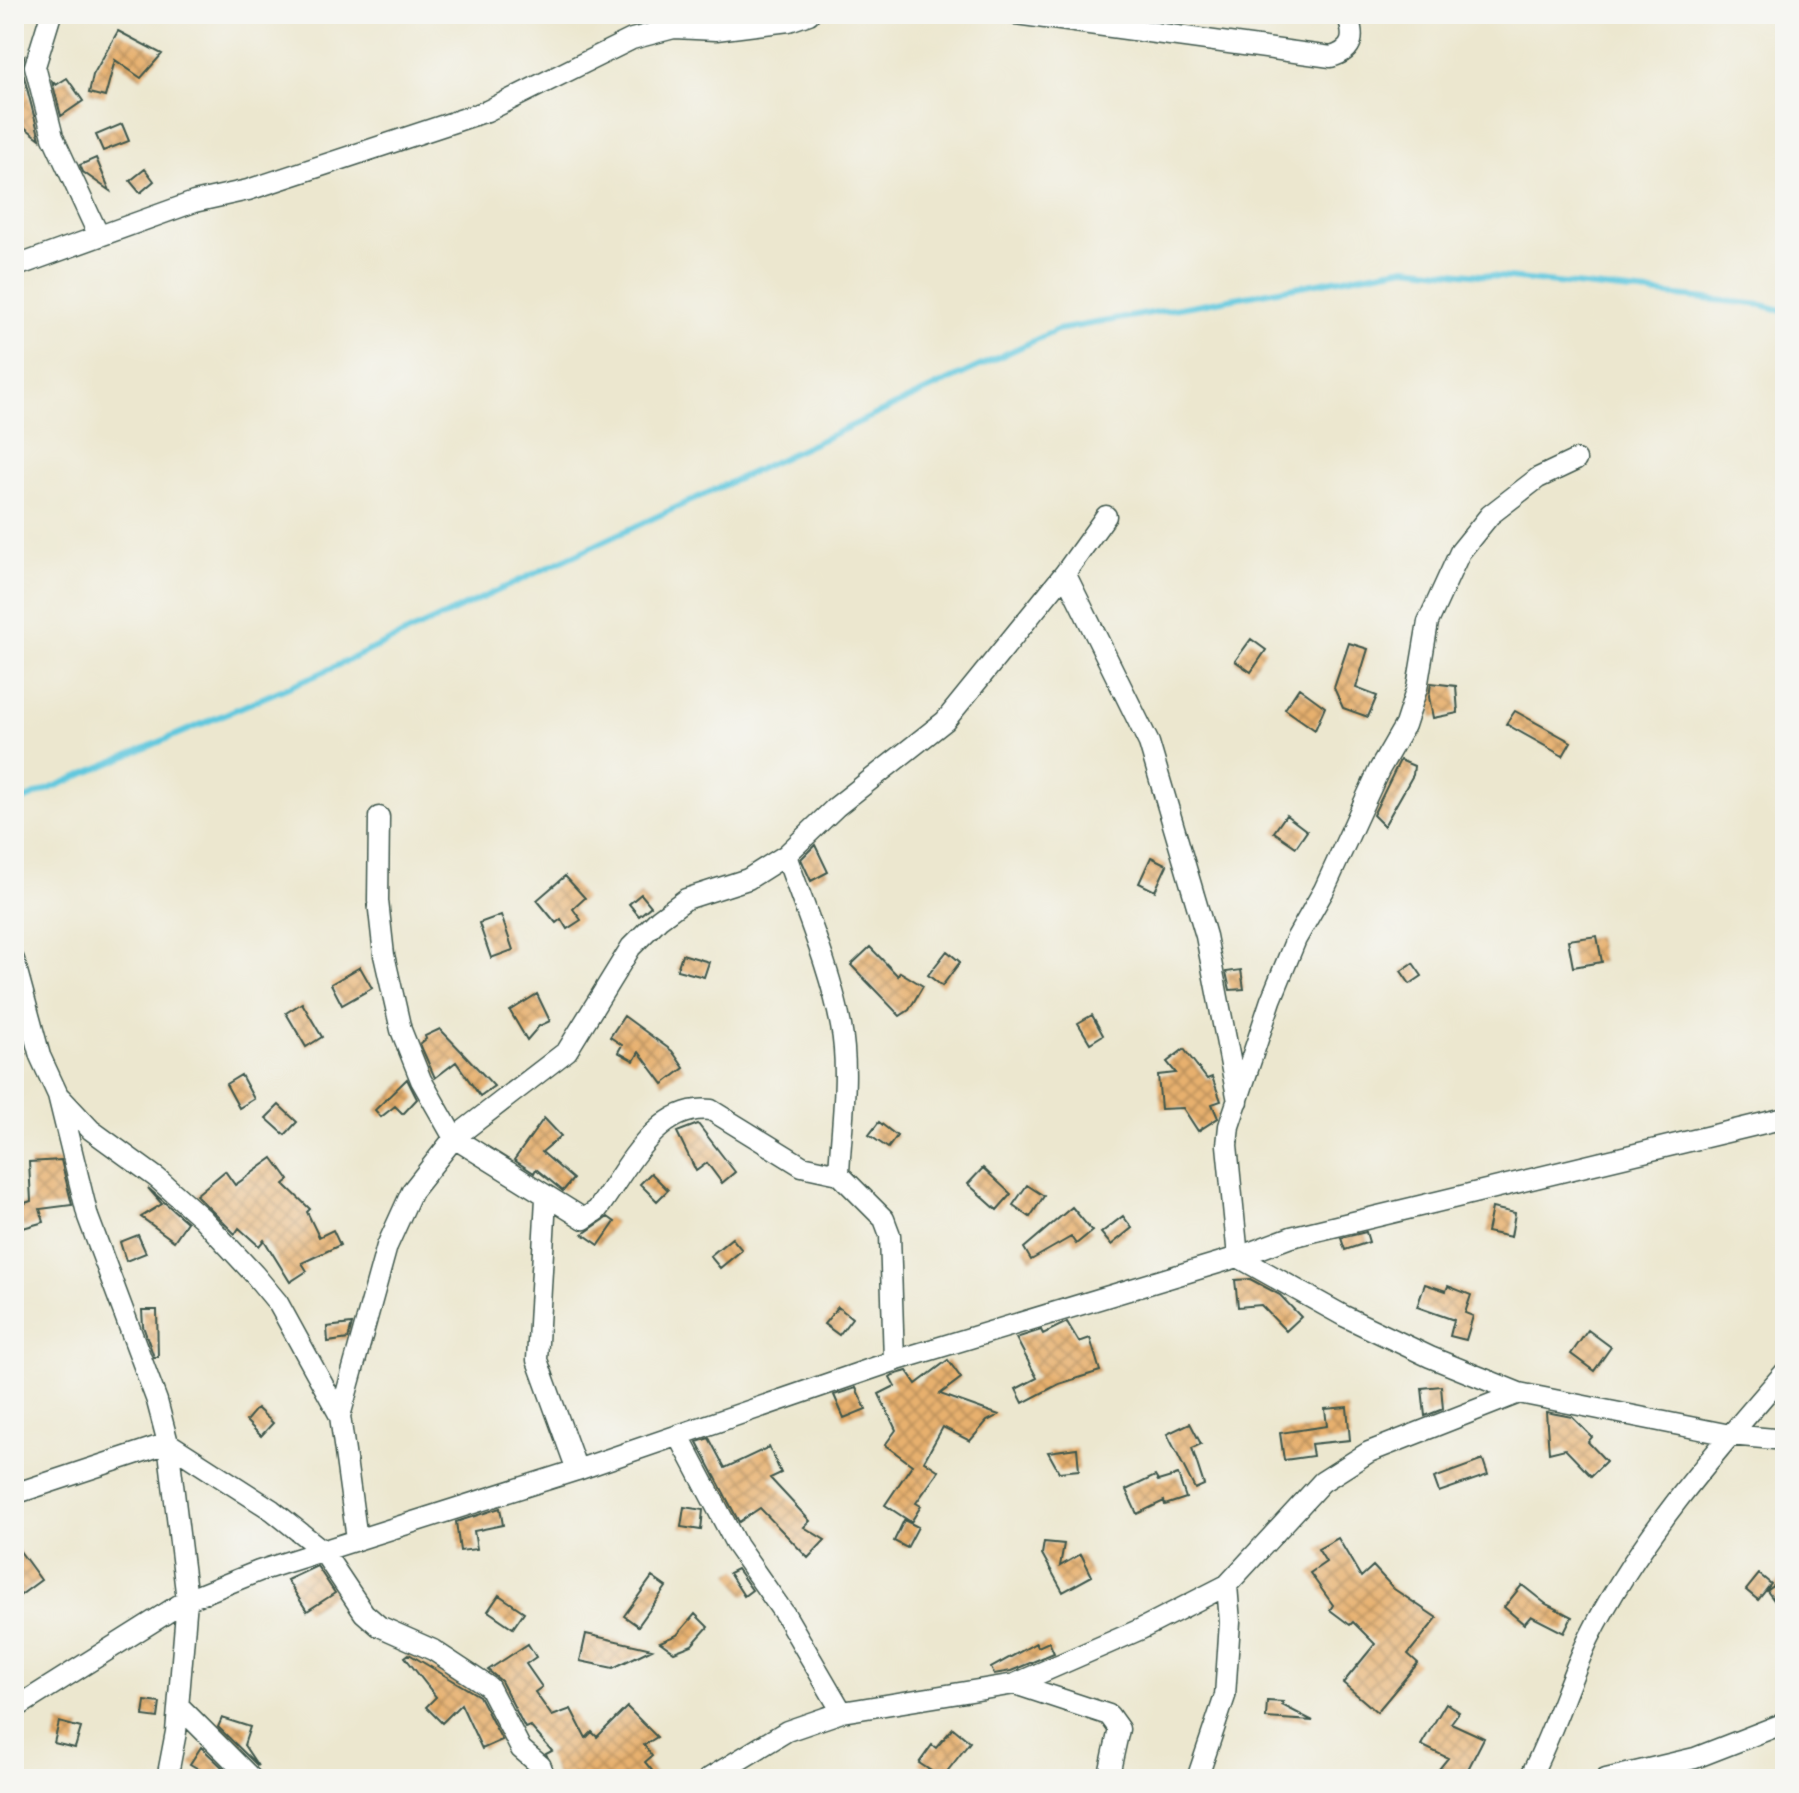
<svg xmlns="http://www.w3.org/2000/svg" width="1799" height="1793" font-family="Kalam,sans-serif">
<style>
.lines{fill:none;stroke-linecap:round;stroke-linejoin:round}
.stream{stroke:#61c8de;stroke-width:6}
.building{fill:url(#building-cross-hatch)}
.minor-casing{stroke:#3e564b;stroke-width:23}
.minor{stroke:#fff;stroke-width:20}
</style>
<defs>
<pattern id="building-cross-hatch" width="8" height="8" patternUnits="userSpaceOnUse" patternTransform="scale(2)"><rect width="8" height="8" fill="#e7b06e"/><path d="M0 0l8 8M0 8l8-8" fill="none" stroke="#bb905b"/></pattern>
</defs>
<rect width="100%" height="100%" fill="#f6f6f2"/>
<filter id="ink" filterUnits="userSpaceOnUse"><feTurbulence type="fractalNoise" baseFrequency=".0125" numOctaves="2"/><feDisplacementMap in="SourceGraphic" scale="16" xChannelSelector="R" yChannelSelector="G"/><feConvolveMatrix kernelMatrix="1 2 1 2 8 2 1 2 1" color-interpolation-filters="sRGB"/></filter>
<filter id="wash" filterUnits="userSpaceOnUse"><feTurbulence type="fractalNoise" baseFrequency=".006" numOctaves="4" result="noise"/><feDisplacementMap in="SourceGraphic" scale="32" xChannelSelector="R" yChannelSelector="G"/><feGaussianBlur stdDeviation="1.8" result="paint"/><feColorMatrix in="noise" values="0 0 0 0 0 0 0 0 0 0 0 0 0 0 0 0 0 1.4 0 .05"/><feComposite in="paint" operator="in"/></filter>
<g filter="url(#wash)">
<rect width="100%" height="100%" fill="#ece7cf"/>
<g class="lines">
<path class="stream" d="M14,804L319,674L1057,330L1406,267L1762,305L1785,311"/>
</g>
<g id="blocks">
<path class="building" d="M118,31L162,54L141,78L115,60L105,97L89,93L93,75Z
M24,57L22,69L40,139L15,120L18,81L14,69Z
M67,78L83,101L61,116L52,81L56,85Z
M122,124L129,141L103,151L96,135Z
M96,158L110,191L83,172L80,165Z
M145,169L154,181L140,193L130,181Z
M1251,639L1266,650L1251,672L1235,661Z
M1349,643L1368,649L1356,688L1377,696L1368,717L1343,708L1334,688Z
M1431,683L1456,686L1458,713L1433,718L1429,697Z
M1299,688L1325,707L1315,730L1285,709Z
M1515,711L1571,742L1563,756L1506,724Z
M1400,760L1414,766L1413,775L1384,826L1373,815Z
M1286,815L1307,831L1296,847L1274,832Z
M815,845L828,872L811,881L801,859Z
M1151,857L1167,865L1155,891L1139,883Z
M565,876L585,898L573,909L581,920L567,929L561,919L556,923L537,900Z
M641,894L651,906L639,916L629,904Z
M501,915L513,950L491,958L479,923Z
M1597,936L1602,962L1573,967L1568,940Z
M870,947L898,976L900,972L923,986L909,1010L900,1016L851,965Z
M947,951L960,962L942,986L928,975Z
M682,954L709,962L704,977L677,970Z
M1413,963L1422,976L1410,984L1401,971Z
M360,967L372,988L342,1005L331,984Z
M1241,970L1244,989L1230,990L1226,972Z
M537,994L550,1021L539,1026L527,1040L510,1011Z
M302,1003L322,1037L306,1047L286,1013Z
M1092,1015L1103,1035L1090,1043L1078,1023Z
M624,1016L672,1051L684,1068L663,1084L639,1052L634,1061L618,1052L622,1045L610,1037Z
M440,1029L465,1055L494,1086L480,1096L456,1062L435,1078L420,1044L426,1039L425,1036Z
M1184,1049L1207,1079L1212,1077L1221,1101L1212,1104L1218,1118L1198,1131L1183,1108L1161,1109L1158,1075L1176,1073L1167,1062Z
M241,1075L254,1099L239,1108L226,1084Z
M407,1079L417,1099L403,1114L395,1106L381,1117L375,1110Z
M279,1105L297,1122L285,1135L266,1118Z
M544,1118L561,1136L542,1152L573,1179L563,1191L536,1169L534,1173L514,1160Z
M879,1122L897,1136L888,1148L869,1135Z
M698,1124L735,1172L722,1183L707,1163L696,1171L677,1132Z
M273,1158L289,1180L284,1184L310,1209L307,1212L319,1237L333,1230L340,1245L302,1263L307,1271L290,1282L264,1240L259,1246L239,1228L235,1234L196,1195L225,1171L235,1185Z
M61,1160L72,1205L40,1209L44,1222L23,1228L16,1206L31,1201L29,1162Z
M983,1168L1011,1194L997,1210L968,1184Z
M651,1173L668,1190L657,1201L640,1184Z
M1027,1185L1044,1196L1030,1217L1013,1205Z
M148,1188L187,1222L174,1241L141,1217L162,1204Z
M1072,1207L1092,1231L1076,1244L1071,1237L1031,1260L1024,1248Z
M1492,1208L1515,1213L1511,1237L1487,1232Z
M1123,1216L1132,1228L1111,1245L1101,1233Z
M608,1217L615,1222L599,1245L583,1234Z
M1366,1232L1369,1242L1345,1250L1341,1238Z
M138,1235L146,1253L126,1261L120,1242Z
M732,1238L742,1250L720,1268L710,1256Z
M1250,1279L1280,1295L1301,1317L1286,1331L1261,1305L1238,1307L1235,1280Z
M1425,1284L1446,1291L1448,1286L1471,1295L1465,1313L1473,1316L1466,1340L1450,1336L1454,1320L1417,1307Z
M838,1307L852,1318L839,1335L824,1324Z
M142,1310H157L158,1357H154L143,1326Z
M1067,1322L1079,1342L1090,1338L1100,1371L1059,1384L1023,1403L1016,1389L1037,1378L1016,1338L1041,1330L1043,1334Z
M352,1324L348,1339L328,1342L327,1327Z
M1588,1330L1611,1347L1594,1371L1571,1354Z
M948,1360L961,1378L940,1394L999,1415L987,1421L970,1441L943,1427L924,1461L939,1471L916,1503L921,1506L911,1522L885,1505L912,1465L885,1445L896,1430L879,1394L895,1386L890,1377L893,1375L907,1371L916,1384Z
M1441,1386L1443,1409L1425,1416L1422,1388Z
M856,1388L866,1409L844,1418L834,1395Z
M1347,1407L1350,1440L1311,1444L1313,1456L1284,1460L1280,1433L1327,1426L1325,1409Z
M257,1408L273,1423L261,1436L246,1421Z
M1546,1412L1572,1417L1592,1437L1588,1442L1606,1461L1591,1476L1565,1449L1549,1453Z
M1190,1423L1201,1444L1192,1448L1204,1485L1195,1489L1167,1434Z
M709,1438L725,1468L769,1447L781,1473L770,1478L810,1521L804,1527L825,1540L808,1558L760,1508L739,1522L697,1442Z
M1077,1448L1079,1470L1059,1472L1048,1452Z
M1483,1460L1488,1475L1439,1492L1434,1478Z
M1178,1475L1186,1498L1165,1505L1164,1501L1137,1514L1126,1490L1155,1476L1158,1481Z
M684,1507L703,1510L701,1530L681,1527Z
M500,1508L503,1525L474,1531L477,1549L460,1551L456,1522Z
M904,1520L918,1527L907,1548L894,1541Z
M1338,1538L1361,1577L1373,1566L1394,1589L1437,1618L1408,1654L1418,1663L1377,1712L1343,1683L1375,1644L1353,1622L1350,1625L1330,1610L1333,1605L1310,1573L1326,1562L1318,1549Z
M1044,1542L1064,1544L1060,1566L1081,1554L1092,1576L1063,1592L1042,1554Z
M14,1543L41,1580L14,1600Z
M317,1566L335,1593L307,1611L287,1580Z
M737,1569L752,1590L744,1596L729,1573Z
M1759,1574L1771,1584L1758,1600L1746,1590Z
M652,1577L666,1587L638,1626L624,1616Z
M1785,1577V1615L1767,1591Z
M1522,1585L1546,1604L1572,1617L1564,1633L1531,1616L1524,1624L1504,1607Z
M499,1595L524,1612L513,1628L488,1611Z
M695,1614L708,1627L692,1645L674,1652L660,1642L677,1635Z
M586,1634L652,1649L613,1668L580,1661Z
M1049,1642L1054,1653L1011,1671L994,1674L991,1668L1036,1643L1038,1647Z
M528,1644L536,1657L526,1664L542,1687L535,1692L552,1716L571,1709L586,1738L592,1732L597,1737L627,1707L657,1737L644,1745L652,1756L645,1762L659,1779H558L546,1754L552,1751L530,1726L525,1728L501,1681L488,1670Z
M409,1654L479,1696L502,1740L482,1749L461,1704L442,1723L426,1707L436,1697L405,1657Z
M145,1701L160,1703L158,1718L143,1716Z
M1267,1701L1283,1702L1282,1705L1313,1721L1266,1718Z
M1446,1703L1459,1712L1451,1723L1484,1738L1463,1779H1452L1439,1769L1448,1758L1421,1745Z
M222,1718L250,1727L244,1745L258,1766L218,1727Z
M59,1722L81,1728L75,1748L54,1743Z
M953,1728L970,1742L942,1778L919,1763L932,1745L936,1748Z
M201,1747L223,1768L216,1779L190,1764Z"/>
</g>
</g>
<g filter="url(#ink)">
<use href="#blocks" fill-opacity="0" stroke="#3e564b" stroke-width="2"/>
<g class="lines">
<g class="minor-casing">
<path id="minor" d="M51,14L35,66L53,137L99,236
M1016,14L1331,57C1355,50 1355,36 1347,14
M14,267L194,202L248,190L487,111L632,39L674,28L716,30L789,21L809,14
M1576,460L1538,478L1490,515L1460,552L1428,622L1417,688L1405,725L1379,770L1324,890L1296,939L1271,1000L1229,1126L1227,1145L1238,1257L1344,1316L1430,1357L1519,1393L1730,1435L1785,1440
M1065,573L1149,743L1206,936L1238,1101
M379,817L378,901L384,955L401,1030L421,1080L454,1138L584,1219L597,1210C625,1173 656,1103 711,1110L802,1166L839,1174L884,1219L890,1235L894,1361
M786,855C805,911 830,967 841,1026C850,1073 841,1127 839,1174
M14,960L40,1056L58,1095L88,1217L157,1401L168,1443L187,1600L176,1732L167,1779
M61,1098L91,1130L157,1178L202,1218L254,1274L278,1303L340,1416
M546,1198L537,1360L577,1470
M679,1436L737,1546L786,1616L842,1712
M14,1494L168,1443L272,1510L322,1550L364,1613L379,1626L433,1650L489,1687L521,1749L541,1766L543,1779
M357,1539L340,1416L387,1246L412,1191L454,1138L567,1051L631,947L659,919L686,899L748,879L786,855L836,807L945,721L1065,573L1106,516
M1015,1684L1109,1715L1119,1729L1108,1779
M179,1706L252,1779
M14,1709L187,1600L259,1571L577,1470L894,1361L1238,1257L1291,1237L1785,1118
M708,1779L787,1731L842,1712L1015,1684L1141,1629L1227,1585L1322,1482L1369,1452L1519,1393
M1197,1779L1225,1696L1230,1622L1227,1585
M1529,1779C1553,1734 1567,1684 1589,1638C1638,1540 1713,1454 1785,1372
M1606,1779L1695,1758L1785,1723"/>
</g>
<use href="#minor" class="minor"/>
</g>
</g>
<rect width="1799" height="1793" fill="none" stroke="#f6f6f2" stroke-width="48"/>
</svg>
